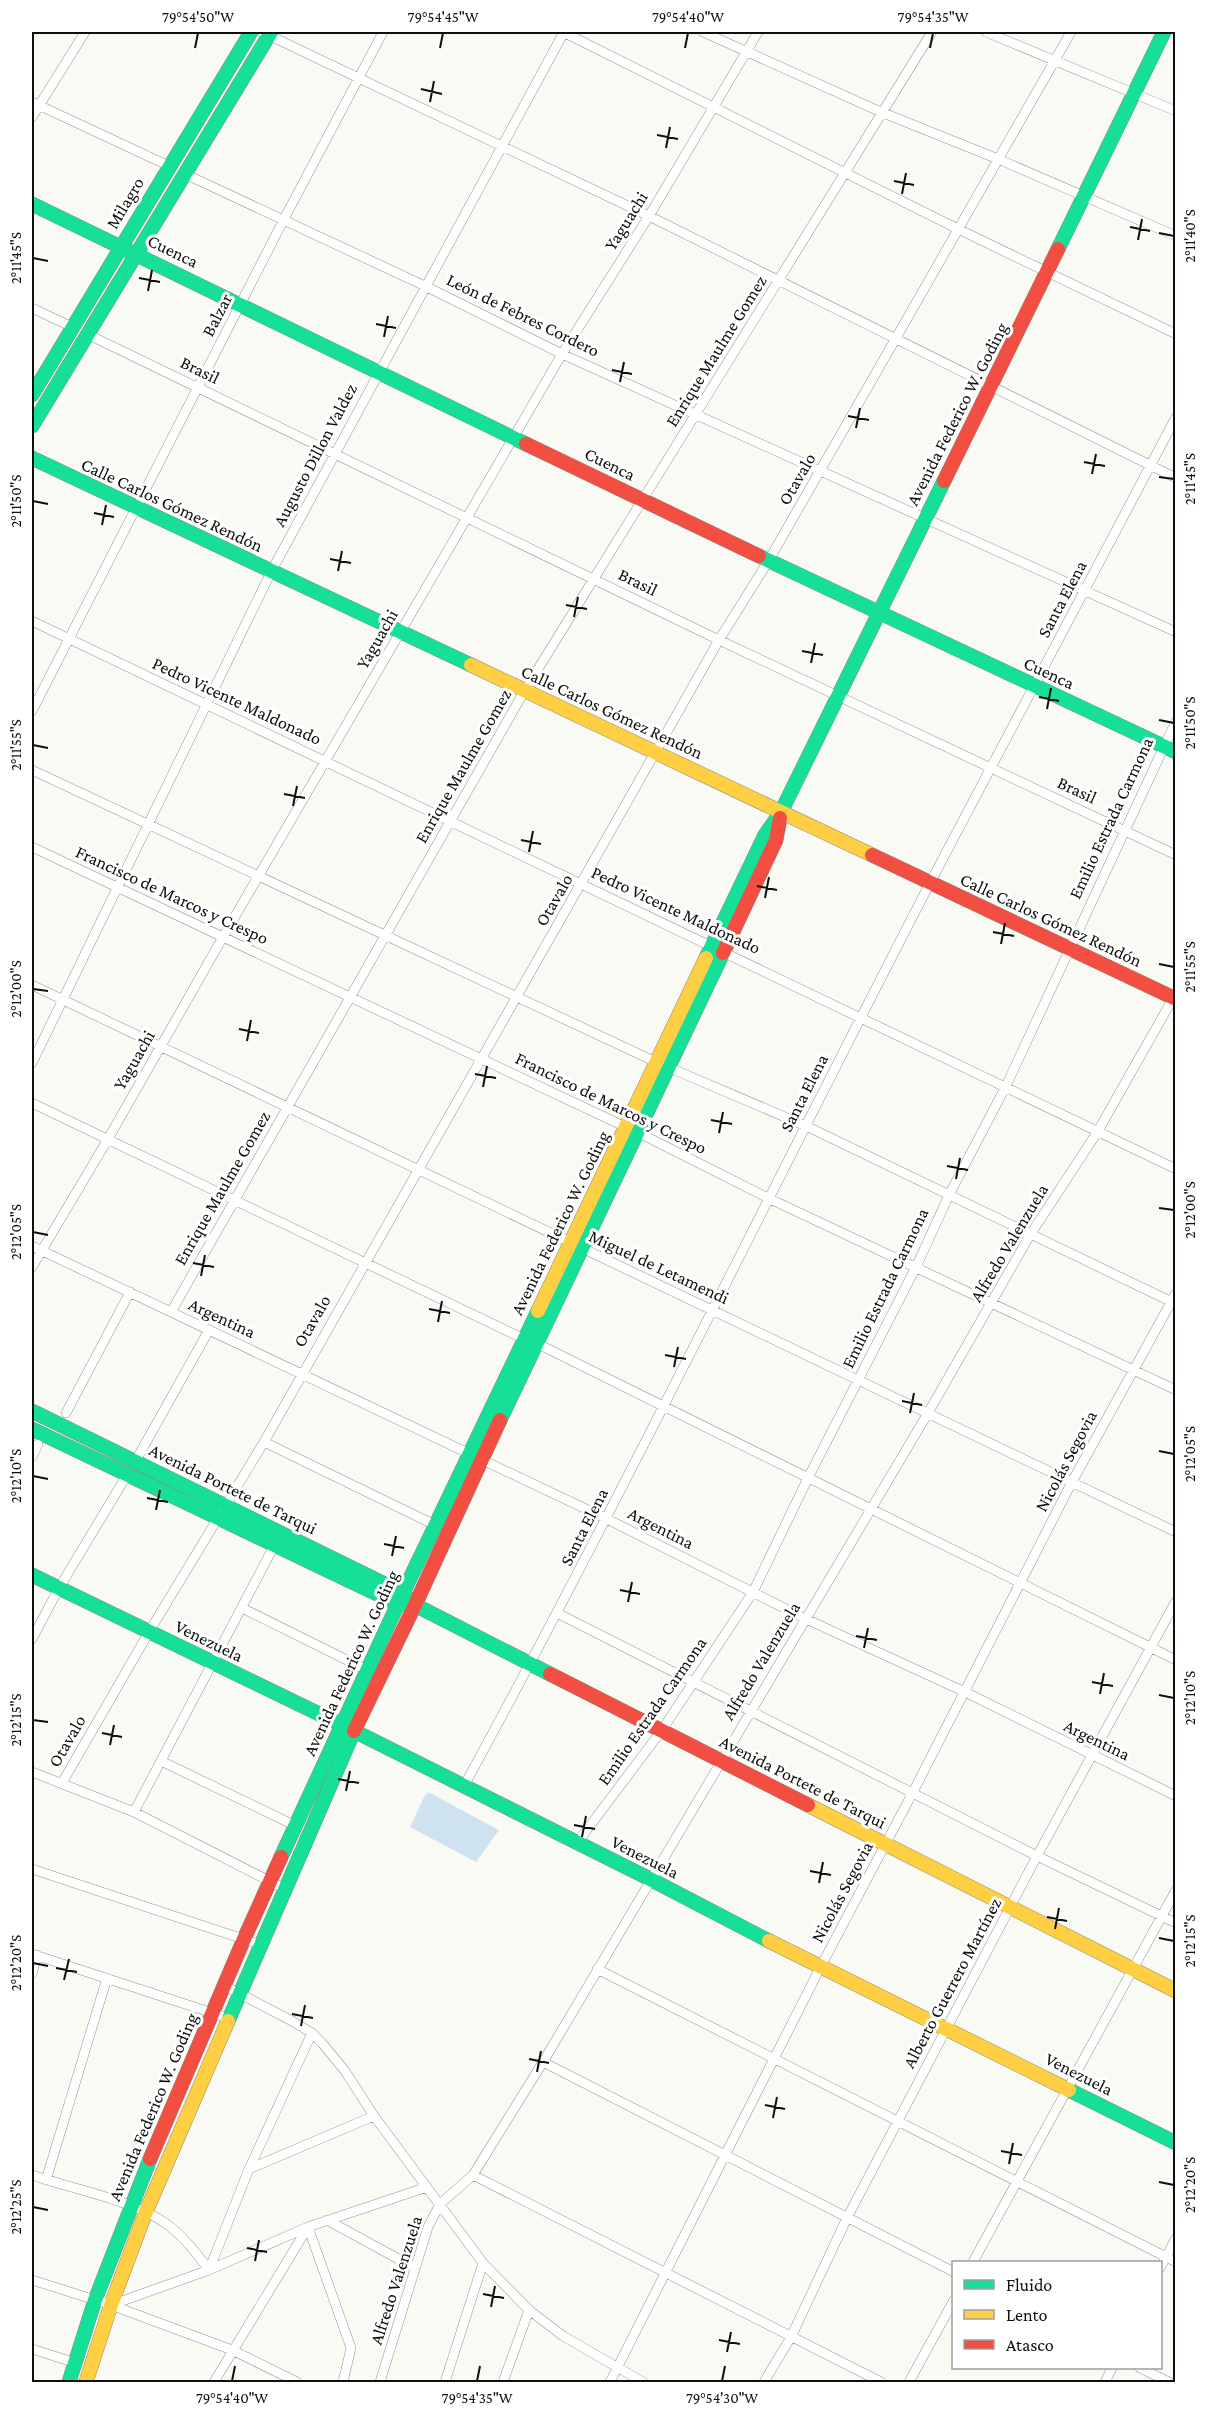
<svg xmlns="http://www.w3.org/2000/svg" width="1207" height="2414" font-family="'Crimson Pro',serif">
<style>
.water{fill:#cfe2f0}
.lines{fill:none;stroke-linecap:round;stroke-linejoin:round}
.street-casing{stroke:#959593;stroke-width:10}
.fast-casing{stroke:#8b8b89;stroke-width:15}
.slow-casing{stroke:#8b8b89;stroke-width:15}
.jam-casing{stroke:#8b8b89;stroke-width:15}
.street{stroke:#fefefe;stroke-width:9}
.fast{stroke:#16e098;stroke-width:14}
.slow{stroke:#ffcf43;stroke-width:14}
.jam{stroke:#f24e42;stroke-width:14}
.ticks{fill:none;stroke:#0f0f0f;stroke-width:2}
.labels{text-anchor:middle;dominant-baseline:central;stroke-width:6;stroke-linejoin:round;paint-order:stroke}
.street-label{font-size:18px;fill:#0f0f0f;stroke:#fff}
.neatline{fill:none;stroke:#0f0f0f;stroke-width:2}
.ticks-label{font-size:15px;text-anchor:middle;fill:#0f0f0f}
</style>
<rect width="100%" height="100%" fill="#fafaf5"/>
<path class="water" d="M428,1792L499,1830L476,1862L410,1827L424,1797Z"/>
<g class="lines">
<g class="street-casing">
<path id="street" d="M262,32L649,216L1176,478
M563,32L958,229L1176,334
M703,32L881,112L998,159L1176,236
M986,32L1176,111
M32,102L169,166
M32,117L85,32
M185,174L425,286L562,354L1176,632
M32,308L72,327
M87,334L719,640L1176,855
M32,621L1176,1169
M32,711L284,219L383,32
M32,770L656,1062
M32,847L649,1138L768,1198L1176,1390
M32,985L1176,1532
M32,1063L271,572L564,32
M668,1067L806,1126L1176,1304
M32,1103L524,1339
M32,1246L607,1519L806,1619L965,1692L1176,1796
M32,1267L108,1139L223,937L562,354L649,216L758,32
M171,1312L525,690L932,32
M538,1344L1176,1660
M66,1413L130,1292
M264,1442L435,1525
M32,1457L38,1444
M135,1462L209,1330
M242,1608L367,1670
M557,1613L1037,1856L1176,1923
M32,1639L59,1588L127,1475
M161,1761L296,1826
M32,1772L134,1812L285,1889
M62,1783L149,1632L264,1442L719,640L769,560L1071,32
M464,1786C626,1489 774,1184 930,883C1011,727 1095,573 1176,417
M134,1812L274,1546
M577,1843L662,1730L753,1592L808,1478L916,1267L949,1195L1006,1086L1176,721
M32,1869L261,1945
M32,1954L231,2019
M597,1969L1176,2262
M32,1974L37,1955
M225,1986L292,2021L312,2033L322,2043L345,2071L374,2116L483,2263L529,2310L563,2336L643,2382
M543,2062L954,2272
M249,2169L374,2116
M32,2175C72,2189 134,2200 168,2225C184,2237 197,2254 209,2270
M473,2175L881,2382
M46,2180L107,1978
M327,2220L415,2268
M308,2227L351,2348L343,2382
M973,2262L1176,1890
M1160,2268L1176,2238
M209,2270L249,2169L312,2033
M32,2280L111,2305L232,2350L297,2382
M111,2305L209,2270L308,2227L427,2187
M32,2349L76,2363
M1140,2368L1169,2382
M214,2382L308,2227
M380,2382L428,2227L440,2204L473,2175L543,2062L928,1413L1030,1235L1098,1131L1176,993
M445,2382L483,2263
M503,2382L529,2310
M610,2382L820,1968L913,1792L1072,1482L1176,1293
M764,2382L791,2337L847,2218L1037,1856L1176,1601
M909,2382L954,2300
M1105,2382L1112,2368"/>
</g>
<g class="fast-casing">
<path id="fast" d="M32,204L526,444
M1058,249L1164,32
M32,395L251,32
M32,426L271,32
M32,458L471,665
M759,556L1176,752
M706,958L765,835L781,812L944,481
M32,1411L403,1593L415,1605L550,1674
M500,1420L723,953
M32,1429L398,1604H406
M32,1575L342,1725L281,1857
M403,1593L538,1311
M403,1593L342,1725L650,1879L769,1941
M228,2021L354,1731
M1069,2090L1176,2143
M69,2382L95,2300L150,2159"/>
</g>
<g class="slow-casing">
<path id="slow" d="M471,665L872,855
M538,1311L706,958
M808,1805L1176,1991
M769,1941L1069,2090
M86,2382L111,2305L145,2214L228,2021"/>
</g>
<g class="jam-casing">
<path id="jam" d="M526,444L759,556
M944,481L1058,249
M872,855L1176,999
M723,953L776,840L780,818
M415,1605L500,1420
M550,1674L808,1805
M354,1731L415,1605
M150,2159L244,1939L281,1857"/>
</g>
<use href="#street" class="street"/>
<use href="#fast" class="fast"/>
<use href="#slow" class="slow"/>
<use href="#jam" class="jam"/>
</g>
<path class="ticks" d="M195,48L198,33M440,48L443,33M685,48L688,33M930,48L933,33M421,89L442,94M430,102L434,81M657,135L678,139M666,148L670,127M894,181L914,185M902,194L906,173M1130,227L1150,231M1159,233L1174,236M1138,240L1142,219M33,258L48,261M139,278L160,282M148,291L152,270M376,324L396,328M384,337L388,316M612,370L632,374M620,382L624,362M848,416L869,420M856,428L860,408M1084,462L1105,466M1092,474L1096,454M1159,477L1174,479M33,501L48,504M94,513L114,517M102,525L106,505M330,559L351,563M338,571L342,551M566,605L587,609M574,617L578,597M802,651L823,655M811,663L815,643M1039,697L1059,701M1047,709L1051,688M1159,720L1174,723M33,745L48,748M284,794L305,798M293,806L297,786M521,840L541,844M529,852L533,831M757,886L777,890M765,898L769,877M993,932L1014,936M1001,944L1005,923M1159,964L1174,967M33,989L48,991M239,1029L259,1033M247,1041L251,1020M475,1074L496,1078M483,1087L487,1066M711,1120L732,1124M719,1133L723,1112M947,1166L968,1170M956,1179L960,1158M1159,1208L1174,1210M33,1232L48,1235M193,1263L214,1267M201,1276L205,1255M429,1309L450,1313M438,1322L442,1301M665,1355L686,1359M674,1367L678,1347M902,1401L922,1405M910,1413L914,1393M1159,1451L1174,1454M33,1476L48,1479M147,1498L168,1502M156,1510L160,1490M384,1544L404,1548M392,1556L396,1536M620,1590L640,1594M628,1602L632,1582M856,1636L877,1640M864,1648L868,1628M1092,1682L1113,1686M1100,1694L1104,1673M1159,1695L1174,1698M33,1720L48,1722M102,1733L122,1737M110,1745L114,1725M338,1779L359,1783M346,1791L350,1771M574,1825L595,1829M582,1837L586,1816M810,1871L831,1875M819,1883L823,1862M1047,1917L1067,1921M1055,1929L1059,1908M1159,1938L1174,1941M33,1963L48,1966M56,1968L77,1972M64,1980L69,1959M292,2014L313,2018M301,2026L305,2005M529,2059L549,2063M537,2072L541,2051M765,2105L785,2109M773,2118L777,2097M1001,2151L1022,2155M1009,2164L1013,2143M1159,2182L1174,2185M33,2207L48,2210M247,2248L267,2252M255,2261L259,2240M483,2294L504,2298M491,2307L495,2286M719,2340L740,2344M727,2352L731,2332M232,2381L235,2366M477,2381L480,2366M722,2381L725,2366"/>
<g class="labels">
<g class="street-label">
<text transform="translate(125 203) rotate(-59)">Milagro</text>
<text transform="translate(626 221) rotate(-58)">Yaguachi</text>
<text transform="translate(173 251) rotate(26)">Cuenca</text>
<text transform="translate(217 315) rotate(-63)">Balzar</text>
<text transform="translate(523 315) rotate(26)">León de Febres Cordero</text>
<text transform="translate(716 351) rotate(-58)">Enrique Maulme Gomez</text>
<text transform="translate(200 370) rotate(26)">Brasil</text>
<text transform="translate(957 414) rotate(-63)">Avenida Federico W. Goding</text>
<text transform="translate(315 455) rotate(-62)">Augusto Dillon Valdez</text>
<text transform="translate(610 464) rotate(26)">Cuenca</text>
<text transform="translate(797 479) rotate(-60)">Otavalo</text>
<text transform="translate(172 505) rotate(25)">Calle Carlos Gómez Rendón</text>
<text transform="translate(638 582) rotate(26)">Brasil</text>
<text transform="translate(1062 599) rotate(-62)">Santa Elena</text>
<text transform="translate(377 639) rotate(-60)">Yaguachi</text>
<text transform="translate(1049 673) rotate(25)">Cuenca</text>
<text transform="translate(237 701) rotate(25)">Pedro Vicente Maldonado</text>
<text transform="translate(612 712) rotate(25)">Calle Carlos Gómez Rendón</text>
<text transform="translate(463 766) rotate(-60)">Enrique Maulme Gomez</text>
<text transform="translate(1077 790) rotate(25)">Brasil</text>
<text transform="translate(1111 818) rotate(-65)">Emilio Estrada Carmona</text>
<text transform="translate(172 895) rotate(25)">Francisco de Marcos y Crespo</text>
<text transform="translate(554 900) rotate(-60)">Otavalo</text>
<text transform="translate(676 910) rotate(25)">Pedro Vicente Maldonado</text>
<text transform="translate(1051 920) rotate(25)">Calle Carlos Gómez Rendón</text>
<text transform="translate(134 1060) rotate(-60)">Yaguachi</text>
<text transform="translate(804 1093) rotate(-63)">Santa Elena</text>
<text transform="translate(611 1103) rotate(26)">Francisco de Marcos y Crespo</text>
<text transform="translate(222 1188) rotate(-60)">Enrique Maulme Gomez</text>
<text transform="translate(560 1223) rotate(-64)">Avenida Federico W. Goding</text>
<text transform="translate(1009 1243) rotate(-59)">Alfredo Valenzuela</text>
<text transform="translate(659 1267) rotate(25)">Miguel de Letamendi</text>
<text transform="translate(885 1288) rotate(-64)">Emilio Estrada Carmona</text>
<text transform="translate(222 1318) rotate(25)">Argentina</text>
<text transform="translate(312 1321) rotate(-60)">Otavalo</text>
<text transform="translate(1066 1461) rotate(-62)">Nicolás Segovia</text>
<text transform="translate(233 1489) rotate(26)">Avenida Portete de Tarqui</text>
<text transform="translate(584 1527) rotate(-63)">Santa Elena</text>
<text transform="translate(661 1528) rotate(27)">Argentina</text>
<text transform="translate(209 1641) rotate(26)">Venezuela</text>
<text transform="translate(761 1661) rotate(-59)">Alfredo Valenzuela</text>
<text transform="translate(351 1663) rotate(-65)">Avenida Federico W. Goding</text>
<text transform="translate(652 1711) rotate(-55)">Emilio Estrada Carmona</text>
<text transform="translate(1097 1740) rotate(26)">Argentina</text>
<text transform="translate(67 1741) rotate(-60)">Otavalo</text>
<text transform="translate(803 1782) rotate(27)">Avenida Portete de Tarqui</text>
<text transform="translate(645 1857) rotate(27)">Venezuela</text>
<text transform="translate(842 1892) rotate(-62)">Nicolás Segovia</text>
<text transform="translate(952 1983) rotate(-62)">Alberto Guerrero Martínez</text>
<text transform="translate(1079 2074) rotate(27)">Venezuela</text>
<text transform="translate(153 2107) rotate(-67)">Avenida Federico W. Goding</text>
<text transform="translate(396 2280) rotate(-72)">Alfredo Valenzuela</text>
</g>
</g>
<rect width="1207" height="2414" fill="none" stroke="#ffffff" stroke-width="66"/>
<rect x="952" y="2261" width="210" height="108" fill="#ffffff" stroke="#9f9f9f" stroke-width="1.5"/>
<rect x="964" y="2280" width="30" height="9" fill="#16e098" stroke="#9f9f9f" stroke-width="1.5"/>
<text x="1006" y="2291" font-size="18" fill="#0f0f0f">Fluido</text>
<rect x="964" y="2310" width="30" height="9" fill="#ffcf43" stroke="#9f9f9f" stroke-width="1.5"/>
<text x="1006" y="2321" font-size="18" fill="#0f0f0f">Lento</text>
<rect x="964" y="2340" width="30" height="9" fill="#f24e42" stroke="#9f9f9f" stroke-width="1.5"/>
<text x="1006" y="2351" font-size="18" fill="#0f0f0f">Atasco</text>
<rect x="33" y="33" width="1141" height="2348" class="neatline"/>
<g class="ticks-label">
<text x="198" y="22">79°54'50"W</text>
<text x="443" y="22">79°54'45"W</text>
<text x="688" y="22">79°54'40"W</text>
<text x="933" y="22">79°54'35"W</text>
<text transform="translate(1190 236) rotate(-90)" y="5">2°11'40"S</text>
<text transform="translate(16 258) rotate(-90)" y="5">2°11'45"S</text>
<text transform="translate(1190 479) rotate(-90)" y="5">2°11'45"S</text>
<text transform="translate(16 501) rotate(-90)" y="5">2°11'50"S</text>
<text transform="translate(1190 723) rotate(-90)" y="5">2°11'50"S</text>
<text transform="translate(16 745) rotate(-90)" y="5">2°11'55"S</text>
<text transform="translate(1190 967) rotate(-90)" y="5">2°11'55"S</text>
<text transform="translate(16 989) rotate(-90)" y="5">2°12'00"S</text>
<text transform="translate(1190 1210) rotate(-90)" y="5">2°12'00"S</text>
<text transform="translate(16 1232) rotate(-90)" y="5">2°12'05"S</text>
<text transform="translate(1190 1454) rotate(-90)" y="5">2°12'05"S</text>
<text transform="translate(16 1476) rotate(-90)" y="5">2°12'10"S</text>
<text transform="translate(1190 1698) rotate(-90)" y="5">2°12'10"S</text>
<text transform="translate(16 1720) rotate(-90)" y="5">2°12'15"S</text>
<text transform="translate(1190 1941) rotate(-90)" y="5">2°12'15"S</text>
<text transform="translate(16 1963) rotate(-90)" y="5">2°12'20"S</text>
<text transform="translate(1190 2185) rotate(-90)" y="5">2°12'20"S</text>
<text transform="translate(16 2207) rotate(-90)" y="5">2°12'25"S</text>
<text x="232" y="2403">79°54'40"W</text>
<text x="477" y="2403">79°54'35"W</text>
<text x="722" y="2403">79°54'30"W</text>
</g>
</svg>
